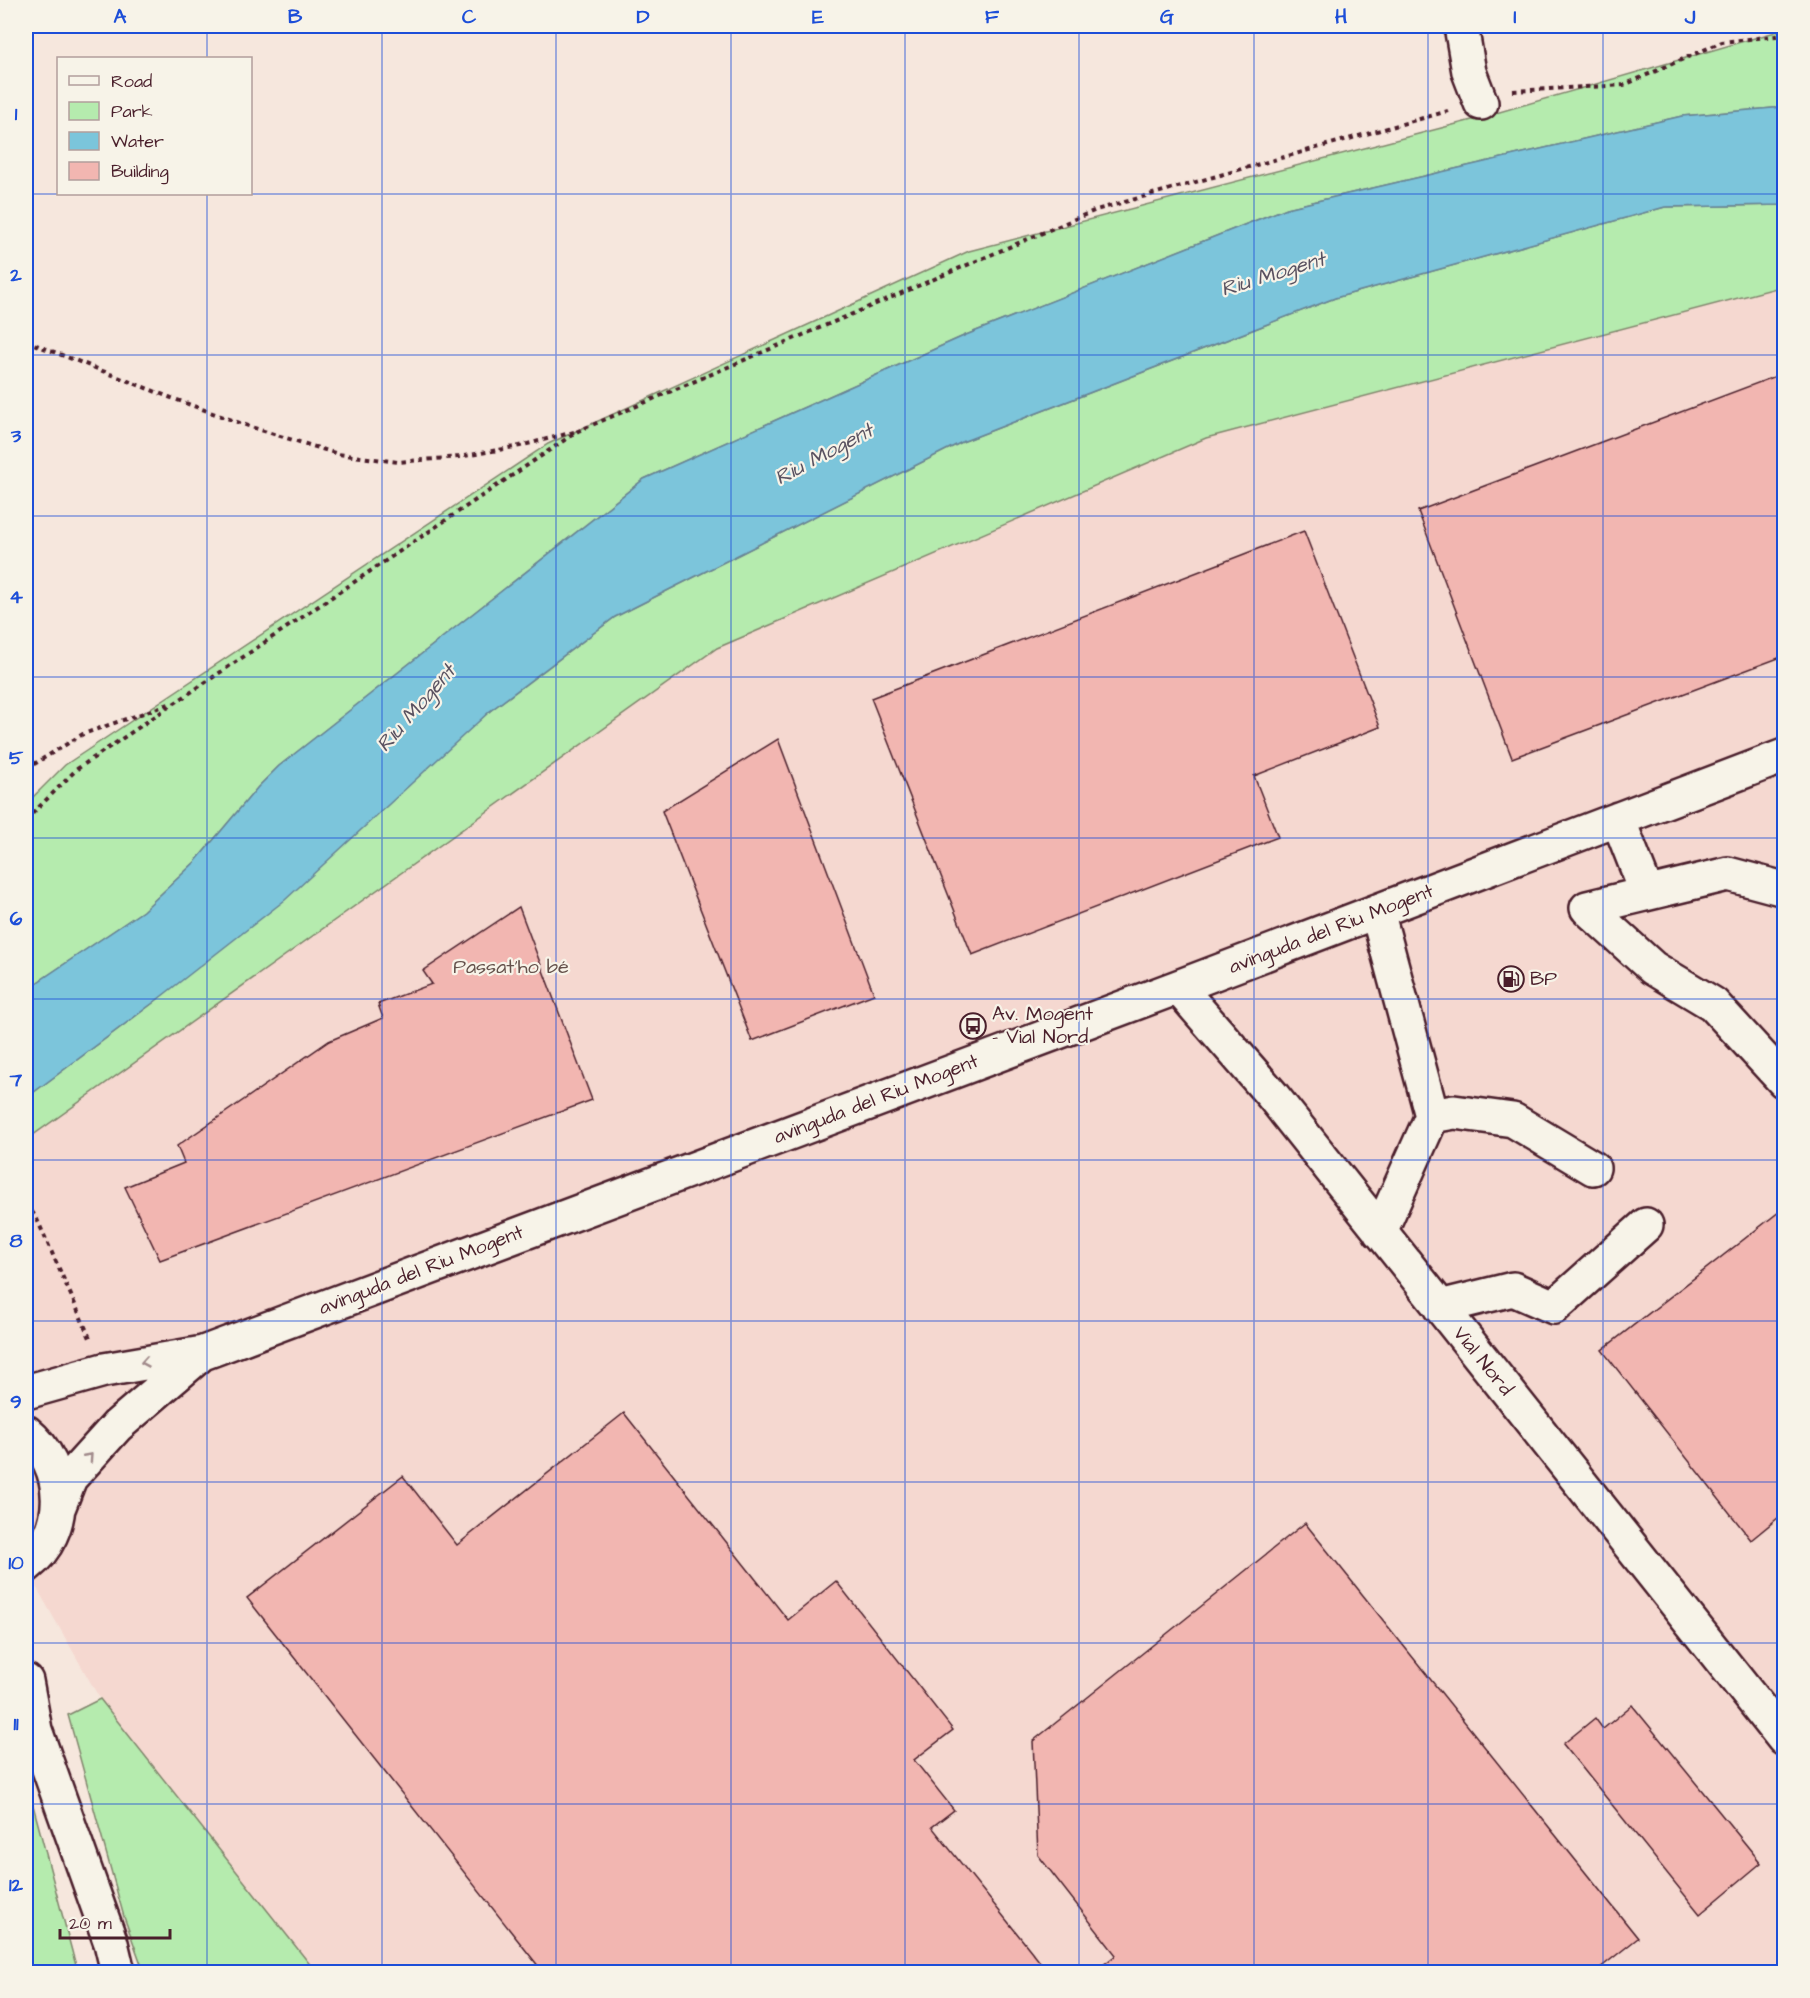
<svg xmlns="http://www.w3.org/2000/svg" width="1810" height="1998" font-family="'Architects Daughter',sans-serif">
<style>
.built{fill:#f5d8d0}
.green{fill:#b5ebae;stroke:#80856c;stroke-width:1.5}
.water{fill:#7bc5db;stroke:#678395;stroke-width:1.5}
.building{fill:#f2b6b1;stroke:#4a1f2b;stroke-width:1.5}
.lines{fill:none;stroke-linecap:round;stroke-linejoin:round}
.minor-casing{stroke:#4a1f2b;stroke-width:38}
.path{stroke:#4a1f2b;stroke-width:4;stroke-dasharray:4.5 4.5;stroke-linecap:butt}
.minor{stroke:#f7f3e8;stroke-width:33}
.oneway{stroke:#a0898a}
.grid{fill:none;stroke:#1d4ed8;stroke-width:1.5;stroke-opacity:0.55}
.labels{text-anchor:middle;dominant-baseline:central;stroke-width:4.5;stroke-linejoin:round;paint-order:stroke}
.street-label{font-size:20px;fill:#4a1f2b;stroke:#f7f3e8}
.park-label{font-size:20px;fill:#65524c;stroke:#f7f3e8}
.poi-label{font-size:20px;fill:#4a1f2b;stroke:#f7f3e8;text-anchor:start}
.water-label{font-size:21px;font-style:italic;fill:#595160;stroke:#f7f3e8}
.neatline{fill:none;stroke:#1d4ed8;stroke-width:2}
.grid-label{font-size:20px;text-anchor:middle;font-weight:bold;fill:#1d4ed8}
</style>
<rect width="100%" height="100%" fill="#f6e7dd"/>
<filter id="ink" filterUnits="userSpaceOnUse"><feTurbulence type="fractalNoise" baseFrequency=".0167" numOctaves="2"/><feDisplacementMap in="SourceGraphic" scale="12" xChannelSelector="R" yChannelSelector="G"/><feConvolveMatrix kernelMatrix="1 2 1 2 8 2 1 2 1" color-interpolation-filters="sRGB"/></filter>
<g filter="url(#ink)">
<path class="built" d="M1784,286V1972H316L100,1699L26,1569V1140L717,648L1206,438Z"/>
<path class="green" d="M1782,30H1784V107L1682,116L1287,208L966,335L644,479L279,766L258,787L195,862L143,911L26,990V804L65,765L548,444L969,251L1472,120Z
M1784,205V286L1206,438L717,648L26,1140V1098L153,1003L490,711L615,617L962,442L1335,298L1665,207Z
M100,1699L316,1972H144L124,1917L68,1715Z
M26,1779L73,1955L78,1972H26Z"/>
<path class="water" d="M1784,107V205L1665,207L1335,298L962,442L615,617L490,711L285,900L153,1003L26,1098V990L143,911L195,862L258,787L279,766L644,479L966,335L1287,208L1682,116Z"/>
<path class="building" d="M1784,373V656L1512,758L1418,511Z
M1304,531L1380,727L1254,776L1278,837L972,955L871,698Z
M778,739L874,994L752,1041L662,811Z
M519,907L592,1100L160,1260L125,1187L184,1163L177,1146L329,1041L383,1018L378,1004L432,984L423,971Z
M1784,1208V1513L1751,1540L1602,1350Z
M624,1413L788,1620L836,1581L953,1730L914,1760L954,1810L932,1827L1048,1972H543L247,1598L403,1476L457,1545Z
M1305,1523L1638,1938L1595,1972H1328L1321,1965L1311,1972H1094L1116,1955L1038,1855L1033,1741Z
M1632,1705L1761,1863L1700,1914L1563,1744L1595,1718L1603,1729Z"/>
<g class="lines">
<g class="minor-casing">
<path id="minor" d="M1461,26L1469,72L1481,103
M1618,819L1647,893
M1784,889L1728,874L1587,908L1653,968L1713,1004L1784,1081
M1377,911L1432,1116
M1178,987L1272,1095L1784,1739
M1380,1232L1432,1116L1454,1112L1513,1120L1593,1168
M1440,1307L1513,1289L1554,1307L1646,1225
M26,1392L104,1370L203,1353L1178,987L1784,756
M26,1432C68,1466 70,1532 26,1566
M59,1506L70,1478L117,1426L201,1354
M26,1681L35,1730
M26,1713L35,1730L111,1943L118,1972"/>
</g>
<path class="path" d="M1513,91L1624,85L1722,42L1784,35
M26,341L169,397L251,427L338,454L398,462L459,457L520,446L574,432
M26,769L83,734L172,703
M26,820L77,769L578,431L1096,210L1448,111
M26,1204L36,1217L90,1338"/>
<use href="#minor" class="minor"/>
</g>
<defs><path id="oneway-chevron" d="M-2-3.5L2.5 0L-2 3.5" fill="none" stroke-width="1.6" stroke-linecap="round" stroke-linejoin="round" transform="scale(1.5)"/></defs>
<g class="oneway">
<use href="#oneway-chevron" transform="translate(145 1362) rotate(170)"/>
<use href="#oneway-chevron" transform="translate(89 1457) rotate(-48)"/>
</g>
</g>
<path class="grid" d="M207,26V58M382,26V1972M556,26V1972M731,26V1972M905,26V1972M1079,26V1972M1254,26V1972M1428,26V1972M1603,26V1972M26,194H1784M207,194V1972M26,355H1784M26,516H1784M26,677H1784M26,838H1784M26,999H1784M26,1160H1784M26,1321H1784M26,1482H1784M26,1643H1784M26,1804H1784"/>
<defs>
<g id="fuel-ring" transform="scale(1.35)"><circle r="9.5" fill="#f7f3e8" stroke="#4a1f2b" stroke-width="1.5"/><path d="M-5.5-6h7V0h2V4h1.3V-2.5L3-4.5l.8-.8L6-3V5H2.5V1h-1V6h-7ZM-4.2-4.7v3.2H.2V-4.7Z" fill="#4a1f2b"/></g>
<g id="bus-ring" transform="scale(1.35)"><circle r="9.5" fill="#f7f3e8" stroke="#4a1f2b" stroke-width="1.5"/><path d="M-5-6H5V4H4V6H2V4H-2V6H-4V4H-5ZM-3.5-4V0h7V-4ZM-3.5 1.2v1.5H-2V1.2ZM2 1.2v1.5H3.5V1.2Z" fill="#4a1f2b"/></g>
</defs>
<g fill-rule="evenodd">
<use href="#fuel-ring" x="1511" y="979"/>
<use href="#bus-ring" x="973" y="1026"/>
</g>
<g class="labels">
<g class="street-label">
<text transform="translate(1331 929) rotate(-21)">avinguda del Riu Mogent</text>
<text transform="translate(876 1099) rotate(-21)">avinguda del Riu Mogent</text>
<text transform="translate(421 1270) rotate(-21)">avinguda del Riu Mogent</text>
<text transform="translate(1483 1361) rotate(51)">Vial Nord</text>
</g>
<g class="park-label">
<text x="511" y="967">Passat'ho bé</text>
</g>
<g class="poi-label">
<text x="1530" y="979">BP</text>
<text x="992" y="1014">Av. Mogent<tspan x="992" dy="23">- Vial Nord</tspan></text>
</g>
<g class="water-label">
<text transform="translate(1273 274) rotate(-17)">Riu Mogent</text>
<text transform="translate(824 454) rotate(-28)">Riu Mogent</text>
<text transform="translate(416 708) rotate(-49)">Riu Mogent</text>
</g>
</g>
<rect width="1810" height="1998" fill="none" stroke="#f7f3e8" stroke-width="66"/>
<rect x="57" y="57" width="195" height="138" fill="#f7f3e8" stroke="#b29e9c" stroke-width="1.5"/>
<rect x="69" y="76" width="30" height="9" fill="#f7f3e8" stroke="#b29e9c" stroke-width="1.5"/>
<text x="111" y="87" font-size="18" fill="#4a1f2b">Road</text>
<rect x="69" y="102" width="30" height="18" fill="#b5ebae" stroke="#b29e9c" stroke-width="1.5"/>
<text x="111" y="117" font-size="18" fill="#4a1f2b">Park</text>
<rect x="69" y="132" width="30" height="18" fill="#7bc5db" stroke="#b29e9c" stroke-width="1.5"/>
<text x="111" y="147" font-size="18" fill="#4a1f2b">Water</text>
<rect x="69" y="162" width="30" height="18" fill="#f2b6b1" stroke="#b29e9c" stroke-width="1.5"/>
<text x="111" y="177" font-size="18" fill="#4a1f2b">Building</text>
<path d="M60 1929v9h110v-9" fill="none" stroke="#4a1f2b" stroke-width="3"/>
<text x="69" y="1929" font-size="18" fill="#4a1f2b" stroke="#f7f3e8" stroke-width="4.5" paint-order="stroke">20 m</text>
<rect x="33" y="33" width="1744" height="1932" class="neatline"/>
<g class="grid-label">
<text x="120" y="23">A</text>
<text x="295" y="23">B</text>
<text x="469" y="23">C</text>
<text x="643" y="23">D</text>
<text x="818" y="23">E</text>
<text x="992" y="23">F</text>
<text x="1167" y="23">G</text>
<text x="1341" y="23">H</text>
<text x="1515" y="23">I</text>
<text x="1690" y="23">J</text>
<text x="16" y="120">1</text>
<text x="16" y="281">2</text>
<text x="16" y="442">3</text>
<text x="16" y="603">4</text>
<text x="16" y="764">5</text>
<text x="16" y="925">6</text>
<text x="16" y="1086">7</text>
<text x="16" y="1247">8</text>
<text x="16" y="1408">9</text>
<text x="16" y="1569">10</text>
<text x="16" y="1730">11</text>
<text x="16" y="1891">12</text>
</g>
</svg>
